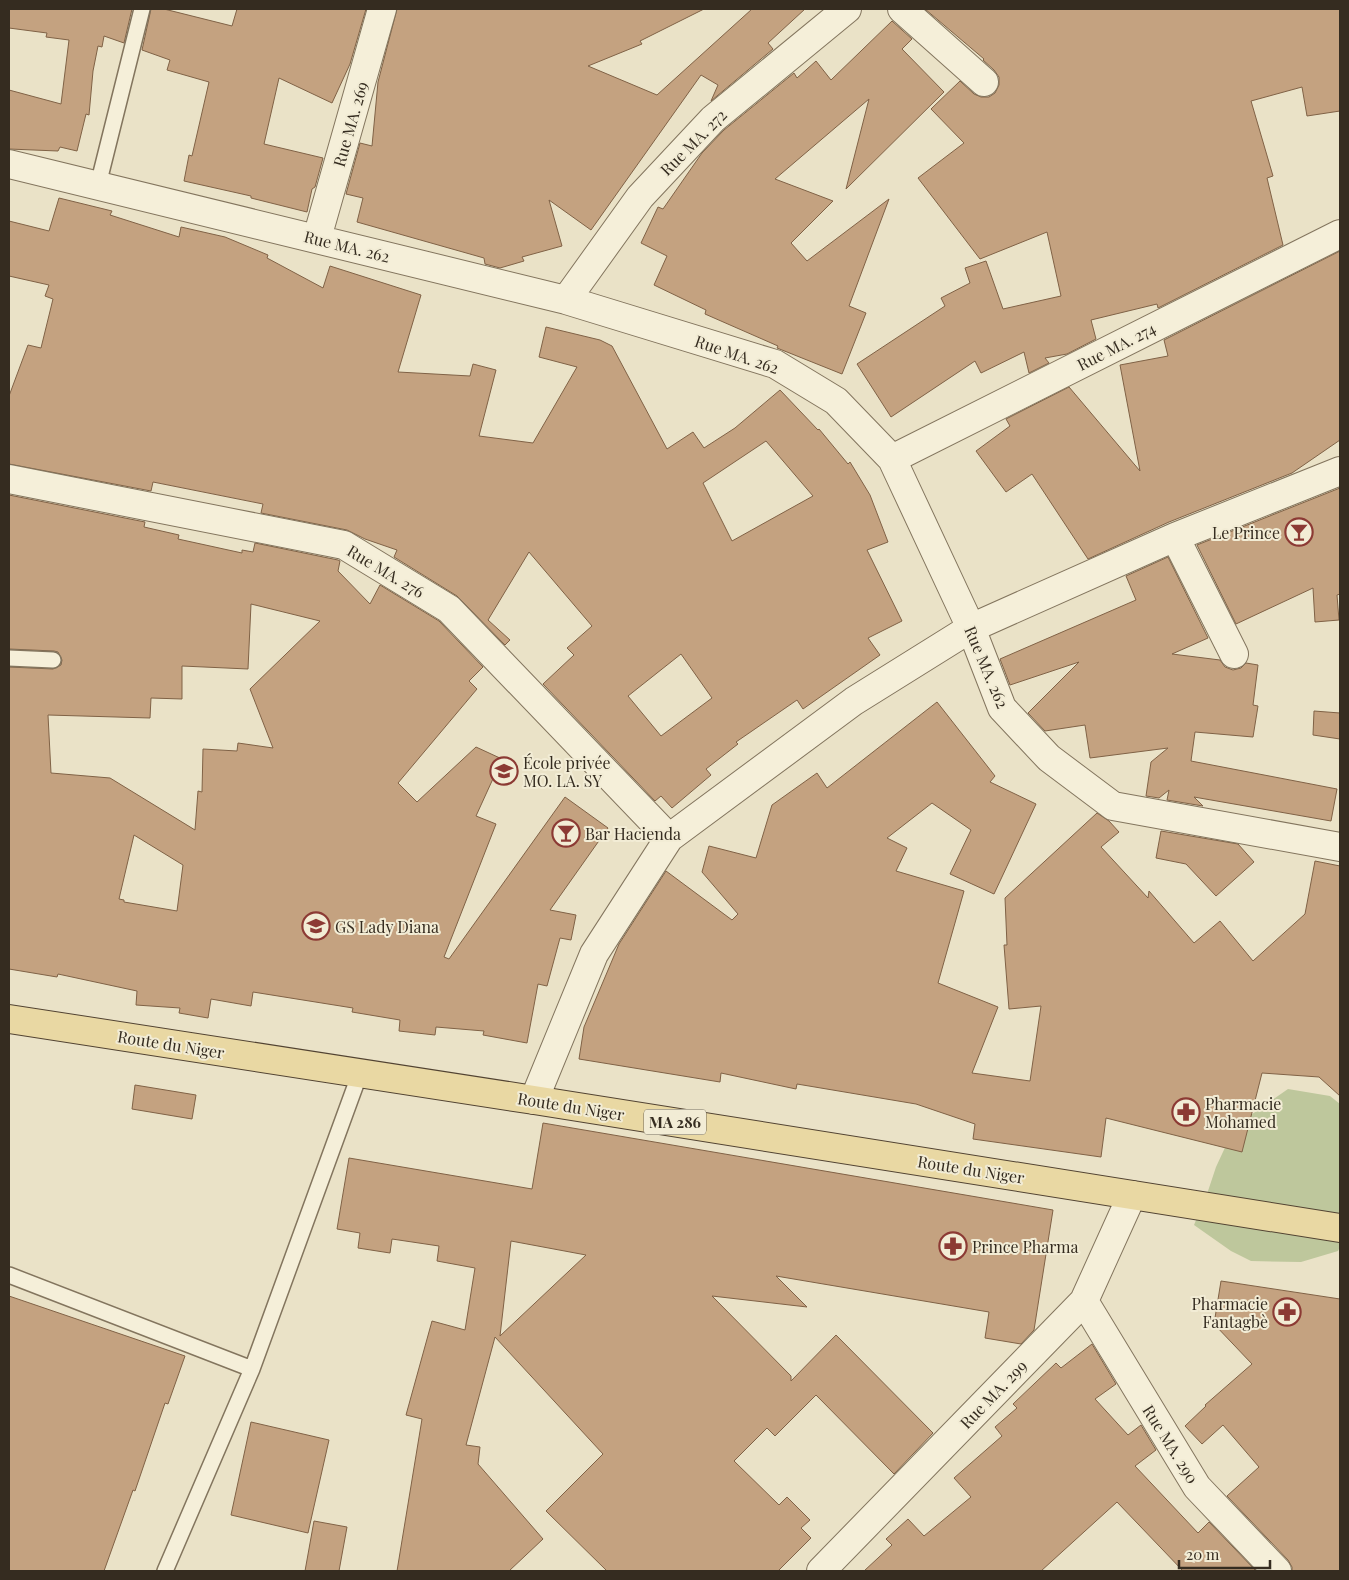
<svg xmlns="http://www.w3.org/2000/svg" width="1349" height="1580" font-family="'Playfair Display',serif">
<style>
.green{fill:#bec79c}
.building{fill:#c4a280;stroke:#806246;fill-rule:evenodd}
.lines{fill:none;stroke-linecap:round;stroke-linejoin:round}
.lane-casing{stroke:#83755e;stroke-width:18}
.street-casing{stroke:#83755e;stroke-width:30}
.primary-casing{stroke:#524332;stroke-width:30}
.lane{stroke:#f5efd9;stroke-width:15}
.street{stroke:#f5efd9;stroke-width:28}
.primary{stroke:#e9d8a3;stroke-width:28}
.labels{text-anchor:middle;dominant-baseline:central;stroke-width:4;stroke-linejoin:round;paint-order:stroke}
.shield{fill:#f2ecd5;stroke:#6e6656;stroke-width:1}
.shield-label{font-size:15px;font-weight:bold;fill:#352c20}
.street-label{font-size:16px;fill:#352c20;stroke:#f2ecd5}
.poi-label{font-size:16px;fill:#352c20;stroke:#f2ecd5;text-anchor:start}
</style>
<rect width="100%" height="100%" fill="#eae2c7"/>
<path class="green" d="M1288,1089L1330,1096L1340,1104V1247L1338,1251L1301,1262L1251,1261L1231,1251L1194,1225L1208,1191L1216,1167L1235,1126Z"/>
<path class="building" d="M9,9H132L124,43L104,36L102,47L98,46L93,71L89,115L86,114L77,151L60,147L58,151L9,149V90L61,104L69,40L46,37L47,33L9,28Z
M151,9H164L232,26L237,9H366L350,64L332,103L279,78L264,144L323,158L315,187L312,189L307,212L251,198V196L184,181L189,155L192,156L209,82L167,70L170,60L142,50Z
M397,9H704L640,41L642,44L588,66L657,95L752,9H805L768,43L773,49L711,101L718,85L701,75L591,230L549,200L562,246L522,257L524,261L500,268L485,264L484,258L357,222L363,198L346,194L360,143L372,146L378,82Z
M925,9H1340V111L1307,116L1302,87L1251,101L1273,176L1267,178L1283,245L1158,308L1157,304L1091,320L1096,339L1067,354L1045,358L1049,363L1029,373L1024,352L981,373L975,361L891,417L857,364L945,306L941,298L970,283L965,268L986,261L1003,309L1061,296L1047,232L980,259L918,178L964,143L931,109L960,81L974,94L981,97H989L995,93L999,85V77L994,70L983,60L984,59Z
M892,21L912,39L902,49L944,92L846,189L869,99L775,179L833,201L791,243L807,261L889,199L849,306L866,313L842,374L777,348L778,346L705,314L706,310L654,285L667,256L641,243L658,207L663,209L702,153L724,130L794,73L797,78L816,61L831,80Z
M59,198L112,211L110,215L179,237L181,227L225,237L268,255L267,258L323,288L330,266L421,295L398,372L470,376L473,364L496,370L479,436L533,443L577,367L539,357L546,327L600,340L612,346L667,449L693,432L704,448L735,428L780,390L818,430L819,429L848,464L850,462L870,495L888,542L867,550L902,621L868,638L880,655L803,709L797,700L736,742L738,744L706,769L711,775L672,808L661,796L655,801L543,684L574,655L567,648L592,626L529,552L488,620L510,640L505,645L457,596L394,557L397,550L365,539L347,530L261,513L263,504L153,482L151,491L9,464V396L28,345L41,348L53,299L45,296L49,285L9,276V221L49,231ZM766,441L813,496L732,541L703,483ZM681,654L712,698L661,736L628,696Z
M1340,251V440L1292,473L1169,522L1088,559L1032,474L1006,492L976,451L1010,426L1006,419L1069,387L1140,471L1120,365L1168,356L1164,340Z
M1340,488V594L1337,595L1339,620L1315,622L1313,588L1236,624L1197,545Z
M9,495L145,522L144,527L179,535L178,539L242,553V550L253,552L255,543L338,560L340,561L338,571L370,604L380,585L439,621L483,667L469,681L477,689L398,783L417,802L476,747L502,759L476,816L496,824L444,957L449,959L565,797L608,828L550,910L576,915L571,940L560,938L547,986L538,984L527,1043L483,1035L484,1031L436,1027L435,1035L399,1031L400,1020L352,1012L353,1008L253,992L251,1006L211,999L208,1018L179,1013L180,1008L136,1005L137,991L58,974L57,977L9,969V667L53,669L61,665L62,660L58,652L54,651L9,649ZM251,604L320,621L250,689L273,748L238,743L237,751L203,749L202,792L198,791L195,830L110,778L51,773L48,715L150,718L151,698L182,699V666L248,669ZM134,835L183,865L177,911L124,902V900L119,899Z
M1168,557L1208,638L1172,654L1220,660L1225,667L1233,670L1241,668L1246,663L1258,665L1253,705L1258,706L1253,737L1195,732L1191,761L1337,789L1331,821L1194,797L1203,806L1167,800L1169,790L1159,798L1146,796L1151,762L1168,748L1090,758L1085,725L1045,731L1028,713L1079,662L1010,685L1000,659L1136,600L1126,576Z
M937,702L995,776L990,782L1036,804L994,894L950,874L971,830L932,803L887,838L907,848L896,871L964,891L938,983L998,1007L972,1073L1030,1081L1041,1006L1009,1009L1004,945H1007L1005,898L1097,813L1109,821L1119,832L1101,847L1148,898L1149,891L1194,943L1220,921L1253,961L1305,914L1315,861L1340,866V1096L1319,1077L1262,1073L1242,1152L1106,1118L1101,1157L973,1139L975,1124L916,1104L797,1084L796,1089L721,1073L720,1082L579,1059L584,1027L619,944L666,871L732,920L738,914L702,872L709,846L756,858L772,805L817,773L827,788Z
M1314,711L1340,713V739L1313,735Z
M1161,831L1238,844L1254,862L1216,896L1186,864L1156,858Z
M135,1085L196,1095L192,1119L132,1109Z
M543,1123L1053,1210L1034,1330L1021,1344L985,1338L989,1312L776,1276L807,1307L712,1296L791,1376V1381L836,1335L933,1433L894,1474L816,1395L775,1436L767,1428L734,1461L779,1505L787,1497L810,1520L801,1528L811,1538L778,1571H607L546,1511L603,1454L495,1337L466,1445L480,1447L478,1464L543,1539L509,1571H397L422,1419L406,1415L432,1321L465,1330L475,1268L437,1261L439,1246L392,1239L390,1253L358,1248L360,1233L337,1229L349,1158L532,1189ZM511,1241L586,1255L500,1336Z
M1221,1281L1340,1299V1571H1292V1567L1288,1560L1227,1496L1259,1467L1223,1425L1202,1444L1185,1426L1206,1406L1205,1405L1252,1364L1214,1324Z
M9,1296L185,1356L168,1404L165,1403L135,1491L133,1490L104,1571H9Z
M1092,1344L1116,1384L1095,1399L1128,1435L1141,1425L1156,1450L1135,1466L1198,1533L1209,1522L1256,1571H1183L1117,1502L1041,1571H864L892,1545L886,1539L908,1519L924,1536L971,1497L954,1478L1002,1436L995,1427L1017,1408L1013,1404L1056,1363L1061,1368Z
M251,1422L329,1440L308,1533L231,1515Z
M314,1521L347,1527L339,1571H305Z"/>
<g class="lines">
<g class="lane-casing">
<path id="lane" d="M98,185L142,9
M9,658L53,660
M9,1275L252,1369L165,1571
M252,1369L360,1073"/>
</g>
<g class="street-casing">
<path id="street" d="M902,9L984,82
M9,164L566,300L775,364L836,401L892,459L971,628L1002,708L1049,758L1113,806L1340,847
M317,238L382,9
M566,300L640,197L713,119L847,9
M892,459L1340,234
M9,479L344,545L449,609L669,838
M1175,537L1234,654
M534,1100L594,954L669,838L854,701L971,628L1175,537L1340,471
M1084,1301L1197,1487L1277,1571
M821,1571L1084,1301L1132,1195"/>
</g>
<g class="primary-casing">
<path id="primary" d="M9,1019L534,1100L1340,1228"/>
</g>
<use href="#lane" class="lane"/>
<use href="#street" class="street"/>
<use href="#primary" class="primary"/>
</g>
<defs>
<g id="bar-ring" transform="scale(1.4375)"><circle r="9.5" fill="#f2ecd5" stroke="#8c3a34" stroke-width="1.5"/><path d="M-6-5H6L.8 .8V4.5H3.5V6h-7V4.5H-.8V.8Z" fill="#8c3a34"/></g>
<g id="school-ring" transform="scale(1.4375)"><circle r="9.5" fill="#f2ecd5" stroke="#8c3a34" stroke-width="1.5"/><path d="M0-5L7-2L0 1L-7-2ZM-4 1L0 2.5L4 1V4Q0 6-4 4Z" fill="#8c3a34"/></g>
<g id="pharmacy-ring" transform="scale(1.4375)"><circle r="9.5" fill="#f2ecd5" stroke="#8c3a34" stroke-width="1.5"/><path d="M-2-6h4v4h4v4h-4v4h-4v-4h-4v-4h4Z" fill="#8c3a34"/></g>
</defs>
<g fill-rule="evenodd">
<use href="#bar-ring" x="1299" y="532"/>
<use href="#school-ring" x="504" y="771"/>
<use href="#bar-ring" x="566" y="833"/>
<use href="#school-ring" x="316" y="926"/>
<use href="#pharmacy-ring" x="1186" y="1112"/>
<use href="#pharmacy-ring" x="953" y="1246"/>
<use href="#pharmacy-ring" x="1287" y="1312"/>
</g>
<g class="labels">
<rect class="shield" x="644" y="1109.5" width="62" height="25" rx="4"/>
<g class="shield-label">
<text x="675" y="1122">MA 286</text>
</g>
<g class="street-label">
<text transform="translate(350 124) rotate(-74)">Rue MA. 269</text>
<text transform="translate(693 142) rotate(-45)">Rue MA. 272</text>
<text transform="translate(347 246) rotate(14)">Rue MA. 262</text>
<text transform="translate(1116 346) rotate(-27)">Rue MA. 274</text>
<text transform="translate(737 354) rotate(19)">Rue MA. 262</text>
<text transform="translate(386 571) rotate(31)">Rue MA. 276</text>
<text transform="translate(987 667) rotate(67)">Rue MA. 262</text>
<text transform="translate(171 1044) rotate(9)">Route du Niger</text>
<text transform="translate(571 1106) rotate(9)">Route du Niger</text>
<text transform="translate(971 1169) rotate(9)">Route du Niger</text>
<text transform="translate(993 1394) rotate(-46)">Rue MA. 299</text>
<text transform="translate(1171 1444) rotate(58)">Rue MA. 290</text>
</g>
<g class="poi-label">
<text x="1280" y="532" text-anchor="end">Le Prince</text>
<text x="523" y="762">École privée<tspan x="523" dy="18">MO. LA. SY</tspan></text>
<text x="585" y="833">Bar Hacienda</text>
<text x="335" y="926">GS Lady Diana</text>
<text x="1205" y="1103">Pharmacie<tspan x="1205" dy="18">Mohamed</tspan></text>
<text x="972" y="1246">Prince Pharma</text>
<text x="1268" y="1303" text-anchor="end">Pharmacie<tspan x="1268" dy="18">Fantagbè</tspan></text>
</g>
</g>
<rect width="1349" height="1580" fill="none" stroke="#352c20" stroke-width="20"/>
<path d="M1179 1560v8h91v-8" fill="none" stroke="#352c20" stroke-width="2.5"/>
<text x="1186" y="1560" font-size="15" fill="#352c20" stroke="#f2ecd5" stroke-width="4" paint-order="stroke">20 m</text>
</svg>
